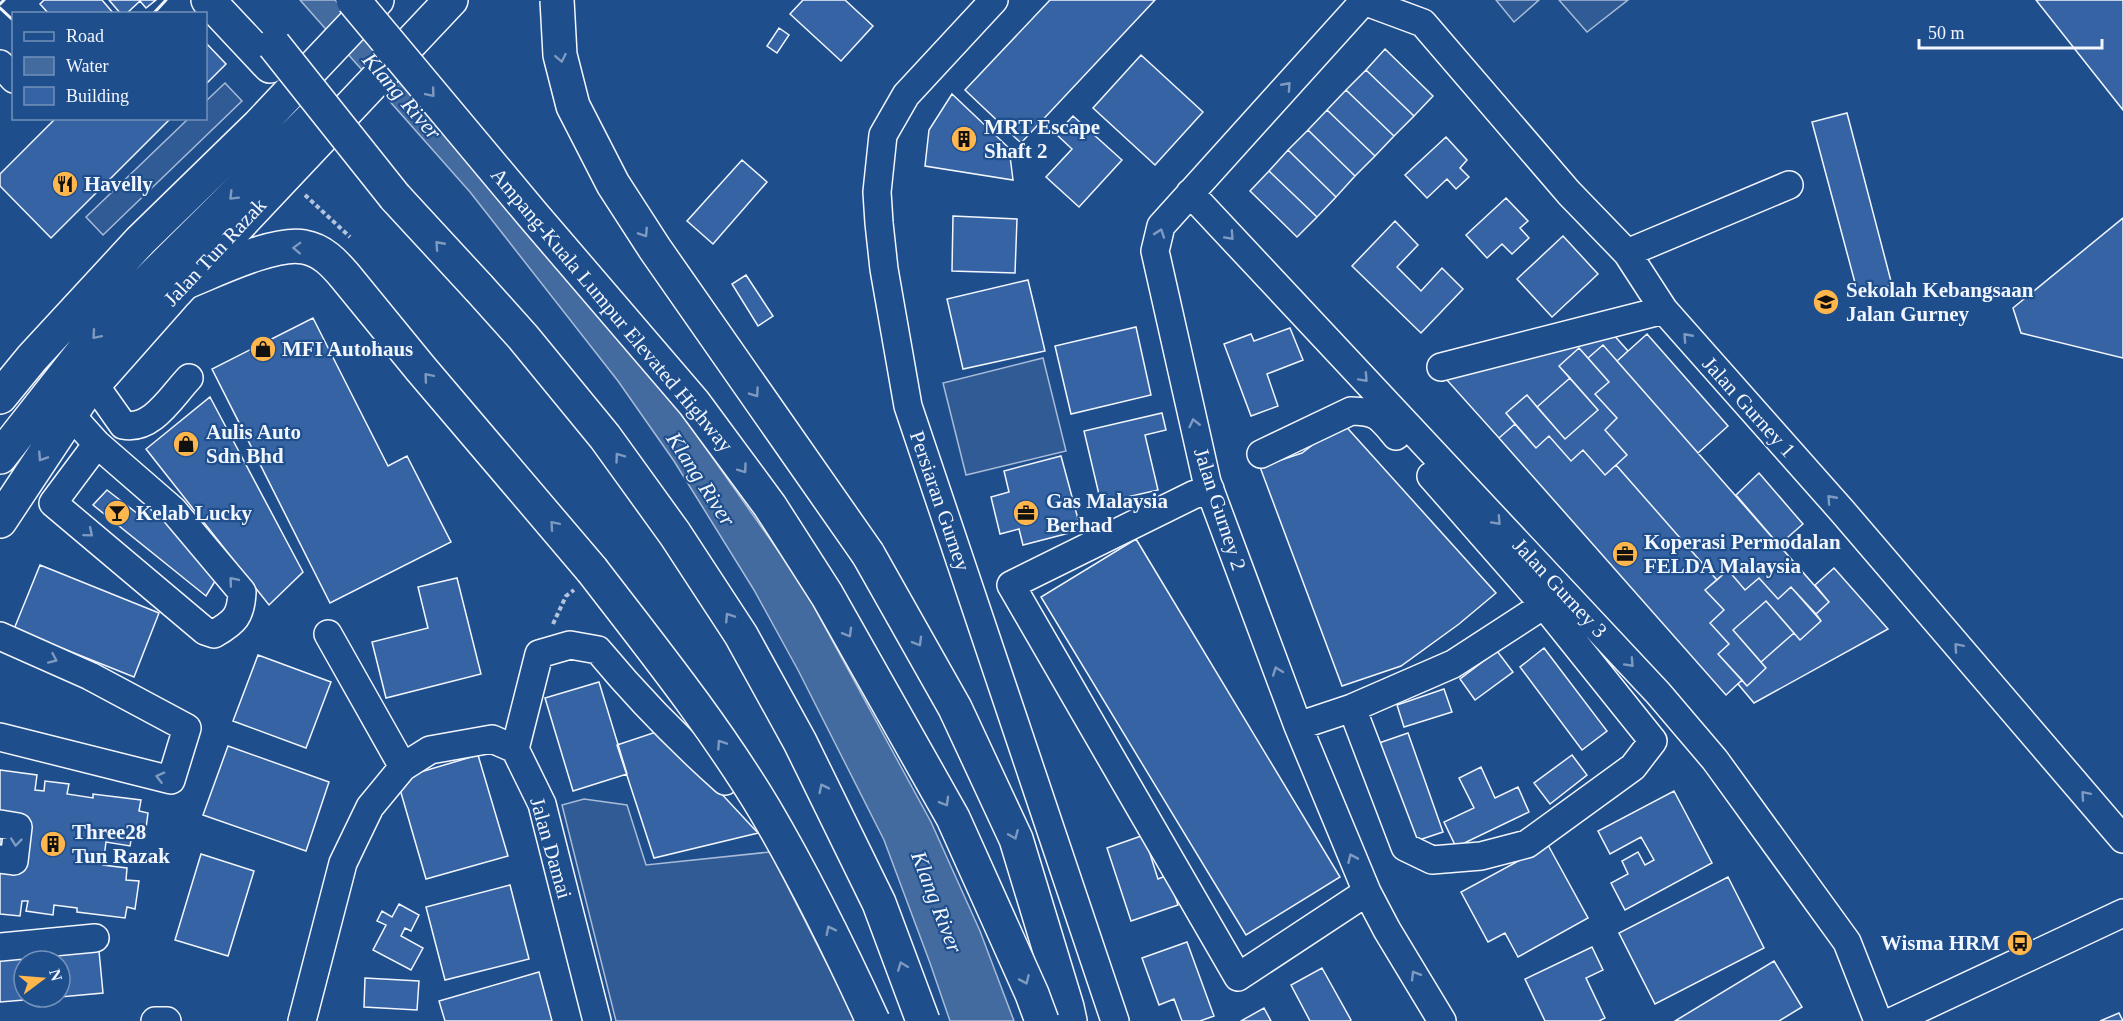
<svg xmlns="http://www.w3.org/2000/svg" width="2123" height="1021" font-family="'Times New Roman',serif">
<style>
.built{fill:#305b95;stroke:#a8bbd7;stroke-width:1.5}
.water{fill:#446ba0;stroke:#a8bbd7;stroke-width:1.5}
.building{fill:#3563a3;stroke:#f2f6ff;stroke-width:1.5}
.lines{fill:none;stroke-linecap:round;stroke-linejoin:round}
.minor-casing{stroke:#f2f6ff;stroke-width:30}
.major-casing{stroke:#f2f6ff;stroke-width:36}
.highway-casing{stroke:#f2f6ff;stroke-width:36}
.path{stroke:#b3c4dc;stroke-width:4;stroke-dasharray:4.5 3;stroke-linecap:butt}
.minor{stroke:#1f4e8c;stroke-width:27}
.major{stroke:#1f4e8c;stroke-width:33}
.highway{stroke:#1f4e8c;stroke-width:33}
.highway-bridge-casing{stroke:#f2f6ff;stroke-width:36;stroke-linecap:butt}
.highway-bridge{stroke:#1f4e8c;stroke-width:33}
.wall{stroke:#f2f6ff;stroke-width:3}
.oneway{stroke:#7e9ac0}
.labels{text-anchor:middle;dominant-baseline:central;stroke-width:4.5;stroke-linejoin:round;paint-order:stroke}
.poi-label{font-size:21px;font-weight:bold;fill:#f2f6ff;stroke:#1f4e8c;text-anchor:start}
.street-label{font-size:21px;fill:#f2f6ff;stroke:#1f4e8c}
.water-label{font-size:22px;font-style:italic;fill:#f2f6ff;stroke:#1f4e8c}
</style>
<rect width="100%" height="100%" fill="#1f4e8c"/>
<path class="built" d="M1496,0H1539L1514,22Z
M1559,0H1628L1587,32Z
M225,83L242,101L103,235L86,217L188,119L206,118V101Z
M1043,358L1066,451L966,475L943,383Z
M584,799L627,805L646,865L770,852L856,1021H616L562,805Z"/>
<path class="water" d="M300,0H335L413,85L664,389L801,583L931,822L980,931L1014,1021H950L930,963L884,840L798,670L754,590L674,461L618,381L470,192Z"/>
<path class="building" d="M44,0H102L114,14H49L40,4Z
M109,0H156L146,8L140,1L126,14H121Z
M803,0H845L873,26L841,61L790,14Z
M1050,0H1155L1021,143L965,90Z
M2036,0H2123V110Z
M779,28L789,35L777,53L767,46Z
M206,43L226,64L206,84Z
M1385,49L1433,96L1414,116L1366,70Z
M1141,55L1203,112L1155,165L1093,108Z
M1366,70L1414,116L1394,136L1346,90Z
M1346,90L1394,136L1375,156L1327,110Z
M952,94L1009,148L1013,180L925,166L929,130Z
M1327,110L1375,156L1355,176L1308,130Z
M1847,113L1892,285L1858,294L1812,122Z
M1073,116L1122,160L1079,207L1046,177L1072,149L1056,134Z
M56,118H171L51,238L0,186V174Z
M1308,130L1355,176L1336,197L1288,150Z
M1446,137L1467,160L1460,168L1469,177L1456,189L1447,179L1427,198L1405,175Z
M1288,150L1336,197L1317,217L1269,171Z
M742,160L767,182L713,244L687,221Z
M1269,171L1317,217L1297,237L1250,191Z
M1506,198L1528,221L1520,228L1529,238L1512,254L1502,244L1487,258L1466,235Z
M953,216L1017,219L1015,273L952,271Z
M2123,218V358L2021,333L2013,308Z
M1395,221L1418,245L1397,267L1421,291L1442,268L1463,289L1421,333L1352,266Z
M1563,236L1598,274L1552,317L1517,279Z
M746,275L773,316L758,326L732,284Z
M1028,280L1045,351L963,369L947,299Z
M313,318L388,466L407,456L451,542L330,603L212,369Z
M1136,327L1151,395L1071,414L1055,346Z
M1290,328L1303,360L1267,374L1278,406L1251,416L1224,344L1251,334L1254,341Z
M1612,333L1628,351L1617,361L1603,345L1588,358L1579,348L1559,366L1570,378L1537,407L1527,395L1506,413L1515,424L1499,438L1446,379Z
M1647,334L1728,426L1698,453L1617,361Z
M1603,345L1829,602L1816,614L1791,587L1778,599L1759,578L1745,590L1728,570L1717,580L1616,465L1627,455L1605,430L1617,418L1595,394L1609,382L1588,358Z
M1579,348L1609,382L1595,394L1617,418L1605,430L1627,455L1605,475L1583,450L1571,461L1549,436L1536,448L1506,413L1527,395L1565,439L1598,410L1559,366Z
M1570,378L1598,410L1565,439L1537,407Z
M210,397L303,572L269,605L146,449Z
M1162,413L1166,430L1145,435L1158,490L1101,503L1084,431Z
M1342,422L1496,593L1459,624L1401,666L1342,686L1260,467L1302,453Z
M1515,424L1536,448L1549,436L1571,461L1583,450L1605,475L1616,465L1717,580L1705,590L1724,610L1710,623L1729,644L1718,654L1742,680L1726,695L1499,438Z
M1061,456L1081,530L1023,545L1019,529L1000,534L991,497L1009,492L1004,471Z
M1759,473L1803,524L1779,545L1736,495Z
M107,490L138,514L150,496L220,573L206,596L93,505Z
M1136,539L1340,877L1246,935L1041,597Z
M40,565L159,613L134,677L14,629Z
M1834,568L1888,629L1754,703L1738,684L1742,680L1747,686L1766,668L1761,662L1794,633L1800,640L1821,621L1816,614L1829,602L1815,585Z
M1728,570L1745,590L1759,578L1778,599L1791,587L1821,621L1800,640L1766,601L1733,630L1766,668L1747,686L1718,654L1729,644L1710,623L1724,610L1705,590Z
M457,578L481,674L386,698L372,642L428,628L418,587Z
M1766,601L1794,633L1761,662L1733,630Z
M1544,648L1607,731L1582,750L1520,667Z
M1497,651L1513,672L1475,700L1460,679Z
M258,655L331,682L306,748L233,721Z
M599,682L627,774L573,791L545,698Z
M1444,689L1452,712L1404,727L1397,705Z
M662,730L758,833L654,858L617,745Z
M1408,733L1443,832L1413,842L1379,743Z
M228,746L329,782L306,851L203,815Z
M478,755L508,856L426,879L397,779Z
M1572,755L1587,775L1550,804L1534,783Z
M1481,767L1495,798L1518,787L1529,812L1456,847L1444,822L1474,808L1459,778Z
M0,770L37,775L35,790L44,791L45,781L69,784L67,794L93,798V794L141,800L139,811L148,813L145,836L132,835L130,846L106,842L103,865L127,868L126,880L139,881L135,909L127,907L125,918L77,912V908L54,905L53,915L26,911L28,901H22L20,916L0,914Z
M1674,791L1712,863L1625,910L1611,883L1628,874L1622,861L1638,852L1645,865L1654,860L1641,837L1610,854L1598,831Z
M1144,835L1158,879L1168,875L1178,905L1131,921L1107,848Z
M1548,845L1588,918L1518,957L1505,933L1488,942L1461,892Z
M201,854L254,871L228,956L175,940Z
M1728,877L1764,948L1655,1004L1619,933Z
M510,885L529,959L445,980L426,907Z
M399,904L419,915L411,931L405,928L401,936L423,948L411,970L373,950L386,925L377,921L382,911L392,917Z
M1187,942L1214,1016L1200,1021H1182L1174,999L1159,1005L1142,958Z
M1592,947L1603,970L1586,978L1605,1018L1599,1021H1545L1525,979Z
M99,951L103,993L60,997V961H24V997H60L0,1002V959Z
M1774,961L1802,1007L1779,1021H1675Z
M1322,968L1351,1020L1350,1021H1310L1291,985Z
M539,972L552,1021H445L439,1001Z
M365,978L419,981L417,1010L364,1007Z
M1264,1008L1271,1021H1241Z
M2119,1013L2123,1021H2100Z"/>
<g class="lines">
<g class="minor-casing">
<path id="minor" d="M994,0L906,95L883,135L877,192L879,223L884,269L908,406L1115,1021
M1361,0L1423,23L1569,193L1627,253L1664,310L1843,512L2123,839
M1364,1L1161,226L1155,251L1207,482L1298,726L1367,892L1387,930L1442,1021
M0,64L14,79
M1190,193L1658,693L1715,760L1847,942L1878,1021
M1627,253L1789,185
M1441,367L1664,310
M94,384L123,425C152,431 171,397 189,378
M70,414L97,444L173,510L242,592C241,616 235,622 214,634L205,631L53,503L97,444
M1261,454L1351,411C1377,411 1380,417 1396,436
M1210,489L1193,495L1011,585L1238,977L1367,892
M328,634L403,767
M0,636L90,676L187,728L171,780L0,737
M1352,708L1405,847L1432,860L1481,856L1527,844L1633,767L1653,741L1544,605L1431,476
M1298,726L1352,708L1453,664L1544,605
M515,749L539,654L570,645L598,650C637,697 679,740 725,781
M0,824L18,827L14,861L0,859
M0,947L95,938
M155,1021H167
M302,1021L343,863L370,807L403,767L430,750L492,739L515,749L542,804L597,1021
M1893,1021L2123,913"/>
</g>
<g class="major-casing">
<path id="major" d="M0,397L32,358L140,241L258,126L377,0
M0,457L96,335L130,299L313,117
M0,521L81,399L173,295L451,0"/>
</g>
<g class="highway-casing">
<path id="highway" d="M208,0L270,66
M395,197L479,288
M186,282C214,271 275,241 304,247C322,250 334,263 345,276L421,369L592,570
M868,554L955,708L1016,839L1067,1007L1070,1021"/>
</g>
<path class="path" d="M305,195L350,237
M553,624L566,596L574,590"/>
<use href="#minor" class="minor"/>
<use href="#major" class="major"/>
<use href="#highway" class="highway"/>
<g class="highway-bridge-casing">
<path id="highway-bridge" d="M353,0L532,214L694,403L770,506L827,595L953,818L1032,994L1042,1021
M557,0L560,55L573,106L613,184L655,249L868,554
M274,45L395,197
M479,288L523,337L605,437L675,534L741,635L800,742L879,903L923,1021
M592,570C652,648 714,725 765,810C805,878 840,949 873,1021"/>
</g>
<use href="#highway-bridge" class="highway-bridge"/>
<path class="wall" d="M0,4L4,0
M0,8L14,21
M153,14L166,0"/>
</g>
<defs><path id="oneway-chevron" d="M-2-3.5L2.5 0L-2 3.5" fill="none" stroke-width="1.6" stroke-linecap="round" stroke-linejoin="round" transform="scale(1.5)"/></defs>
<g class="oneway">
<use href="#oneway-chevron" transform="translate(561 58) rotate(79)"/>
<use href="#oneway-chevron" transform="translate(1287 86) rotate(-48)"/>
<use href="#oneway-chevron" transform="translate(431 93) rotate(50)"/>
<use href="#oneway-chevron" transform="translate(233 196) rotate(135)"/>
<use href="#oneway-chevron" transform="translate(644 233) rotate(57)"/>
<use href="#oneway-chevron" transform="translate(1160 233) rotate(-71)"/>
<use href="#oneway-chevron" transform="translate(1230 236) rotate(47)"/>
<use href="#oneway-chevron" transform="translate(439 245) rotate(-132)"/>
<use href="#oneway-chevron" transform="translate(297 248) rotate(-178)"/>
<use href="#oneway-chevron" transform="translate(96 335) rotate(131)"/>
<use href="#oneway-chevron" transform="translate(1687 337) rotate(-132)"/>
<use href="#oneway-chevron" transform="translate(428 377) rotate(-130)"/>
<use href="#oneway-chevron" transform="translate(1364 378) rotate(47)"/>
<use href="#oneway-chevron" transform="translate(755 393) rotate(55)"/>
<use href="#oneway-chevron" transform="translate(1194 423) rotate(-103)"/>
<use href="#oneway-chevron" transform="translate(42 457) rotate(123)"/>
<use href="#oneway-chevron" transform="translate(619 457) rotate(-126)"/>
<use href="#oneway-chevron" transform="translate(743 469) rotate(54)"/>
<use href="#oneway-chevron" transform="translate(1831 499) rotate(-132)"/>
<use href="#oneway-chevron" transform="translate(1497 521) rotate(47)"/>
<use href="#oneway-chevron" transform="translate(554 525) rotate(-131)"/>
<use href="#oneway-chevron" transform="translate(89 533) rotate(40)"/>
<use href="#oneway-chevron" transform="translate(233 581) rotate(-130)"/>
<use href="#oneway-chevron" transform="translate(729 617) rotate(-123)"/>
<use href="#oneway-chevron" transform="translate(848 633) rotate(60)"/>
<use href="#oneway-chevron" transform="translate(918 642) rotate(60)"/>
<use href="#oneway-chevron" transform="translate(1958 647) rotate(-131)"/>
<use href="#oneway-chevron" transform="translate(53 659) rotate(24)"/>
<use href="#oneway-chevron" transform="translate(1630 663) rotate(47)"/>
<use href="#oneway-chevron" transform="translate(1277 671) rotate(-110)"/>
<use href="#oneway-chevron" transform="translate(721 744) rotate(-124)"/>
<use href="#oneway-chevron" transform="translate(160 777) rotate(-166)"/>
<use href="#oneway-chevron" transform="translate(823 788) rotate(-116)"/>
<use href="#oneway-chevron" transform="translate(2085 795) rotate(-131)"/>
<use href="#oneway-chevron" transform="translate(945 802) rotate(60)"/>
<use href="#oneway-chevron" transform="translate(1014 835) rotate(67)"/>
<use href="#oneway-chevron" transform="translate(16 842) rotate(96)"/>
<use href="#oneway-chevron" transform="translate(1352 858) rotate(-114)"/>
<use href="#oneway-chevron" transform="translate(830 930) rotate(-117)"/>
<use href="#oneway-chevron" transform="translate(902 966) rotate(-111)"/>
<use href="#oneway-chevron" transform="translate(1415 975) rotate(-121)"/>
<use href="#oneway-chevron" transform="translate(1025 980) rotate(66)"/>
</g>
<defs>
<g id="building-disc" transform="scale(1.35)"><circle r="9.5" fill="#ffb74d" stroke="#1f4e8c"/><path d="M-4-6H4V6H1V3H-1V6H-4ZM-2.5-4.3h1.7v1.8h-1.7ZM.8-4.3h1.7v1.8H.8ZM-2.5-1h1.7V.8h-1.7ZM.8-1h1.7V.8H.8Z" fill="#111"/></g>
<g id="restaurant-disc" transform="scale(1.35)"><circle r="9.5" fill="#ffb74d" stroke="#1f4e8c"/><path d="M-5-6h1v4h1v-4h1v4h1v-4h1v5L-1.5 .5V6h-2V.5L-5-1ZM5-6V6H3V1.5H1.5Q1.5-4 5-6Z" fill="#111"/></g>
<g id="school-disc" transform="scale(1.35)"><circle r="9.5" fill="#ffb74d" stroke="#1f4e8c"/><path d="M0-5L7-2L0 1L-7-2ZM-4 1L0 2.5L4 1V4Q0 6-4 4Z" fill="#111"/></g>
<g id="shop-disc" transform="scale(1.35)"><circle r="9.5" fill="#ffb74d" stroke="#1f4e8c"/><path d="M-5-2.5h2.3a2.7 3.5 0 0 1 5.4 0H5L5.5 6h-11ZM-1.5-2.5h3a1.5 2.3 0 0 0-3 0Z" fill="#111"/></g>
<g id="bar-disc" transform="scale(1.35)"><circle r="9.5" fill="#ffb74d" stroke="#1f4e8c"/><path d="M-6-5H6L.8 .8V4.5H3.5V6h-7V4.5H-.8V.8Z" fill="#111"/></g>
<g id="office-disc" transform="scale(1.35)"><circle r="9.5" fill="#ffb74d" stroke="#1f4e8c"/><path d="M-6-3h4V-5.5h4V-3h4V5H-6ZM-1-4.5V-3h2v-1.5ZM-6 0V1H6V0Z" fill="#111"/></g>
<g id="bus-disc" transform="scale(1.35)"><circle r="9.5" fill="#ffb74d" stroke="#1f4e8c"/><path d="M-5-6H5V4H4V6H2V4H-2V6H-4V4H-5ZM-3.5-4V0h7V-4ZM-3.5 1.2v1.5H-2V1.2ZM2 1.2v1.5H3.5V1.2Z" fill="#111"/></g>
</defs>
<g fill-rule="evenodd">
<use href="#building-disc" x="964" y="139"/>
<use href="#restaurant-disc" x="65" y="184"/>
<use href="#school-disc" x="1826" y="302"/>
<use href="#shop-disc" x="263" y="349"/>
<use href="#shop-disc" x="186" y="444"/>
<use href="#bar-disc" x="117" y="513"/>
<use href="#office-disc" x="1026" y="513"/>
<use href="#office-disc" x="1625" y="554"/>
<use href="#building-disc" x="53" y="844"/>
<use href="#bus-disc" x="2020" y="943"/>
</g>
<g class="labels">
<g class="poi-label">
<text x="984" y="127">MRT Escape<tspan x="984" dy="24">Shaft 2</tspan></text>
<text x="84" y="184">Havelly</text>
<text x="1846" y="290">Sekolah Kebangsaan<tspan x="1846" dy="24">Jalan Gurney</tspan></text>
<text x="282" y="349">MFI Autohaus</text>
<text x="206" y="432">Aulis Auto<tspan x="206" dy="24">Sdn Bhd</tspan></text>
<text x="1046" y="501">Gas Malaysia<tspan x="1046" dy="24">Berhad</tspan></text>
<text x="136" y="513">Kelab Lucky</text>
<text x="1644" y="542">Koperasi Permodalan<tspan x="1644" dy="24">FELDA Malaysia</tspan></text>
<text x="72" y="832">Three28<tspan x="72" dy="24">Tun Razak</tspan></text>
<text x="2000" y="943" text-anchor="end">Wisma HRM</text>
</g>
<g class="street-label">
<text transform="translate(215 252) rotate(-47)">Jalan Tun Razak</text>
<text transform="translate(612 310) rotate(50)">Ampang-Kuala Lumpur Elevated Highway</text>
<text transform="translate(1749 407) rotate(48)">Jalan Gurney 1</text>
<text transform="translate(940 501) rotate(71)">Persiaran Gurney</text>
<text transform="translate(1220 509) rotate(72)">Jalan Gurney 2</text>
<text transform="translate(1560 588) rotate(47)">Jalan Gurney 3</text>
<text transform="translate(551 848) rotate(74)">Jalan Damai</text>
</g>
<g class="water-label">
<text transform="translate(402 96) rotate(49)">Klang River</text>
<text transform="translate(701 479) rotate(57)">Klang River</text>
<text transform="translate(937 902) rotate(69)">Klang River</text>
</g>
</g>
<rect x="12" y="12" width="195" height="108" fill="#1f4e8c" stroke="#7391ba" stroke-width="1.5"/>
<rect x="24" y="32" width="30" height="9" fill="#1f4e8c" stroke="#7391ba" stroke-width="1.5"/>
<text x="66" y="42" font-size="18" fill="#f2f6ff">Road</text>
<rect x="24" y="57" width="30" height="18" fill="#446ba0" stroke="#7391ba" stroke-width="1.5"/>
<text x="66" y="72" font-size="18" fill="#f2f6ff">Water</text>
<rect x="24" y="87" width="30" height="18" fill="#3563a3" stroke="#7391ba" stroke-width="1.5"/>
<text x="66" y="102" font-size="18" fill="#f2f6ff">Building</text>
<g transform="translate(42 979) rotate(74)"><circle r="28" fill="#1f4e8c" stroke="#7391ba" stroke-width="1.5"/>
<path d="M0-4.5L10 22L0 15L-10 22Z" fill="#ffb74d"/>
<text y="-9" font-size="16" font-weight="bold" text-anchor="middle" fill="#f2f6ff">N</text>
</g>
<path d="M1919 39v9h183v-9" fill="none" stroke="#f2f6ff" stroke-width="3"/>
<text x="1928" y="39" font-size="18" fill="#f2f6ff" stroke="#1f4e8c" stroke-width="4.5" paint-order="stroke">50 m</text>
</svg>
